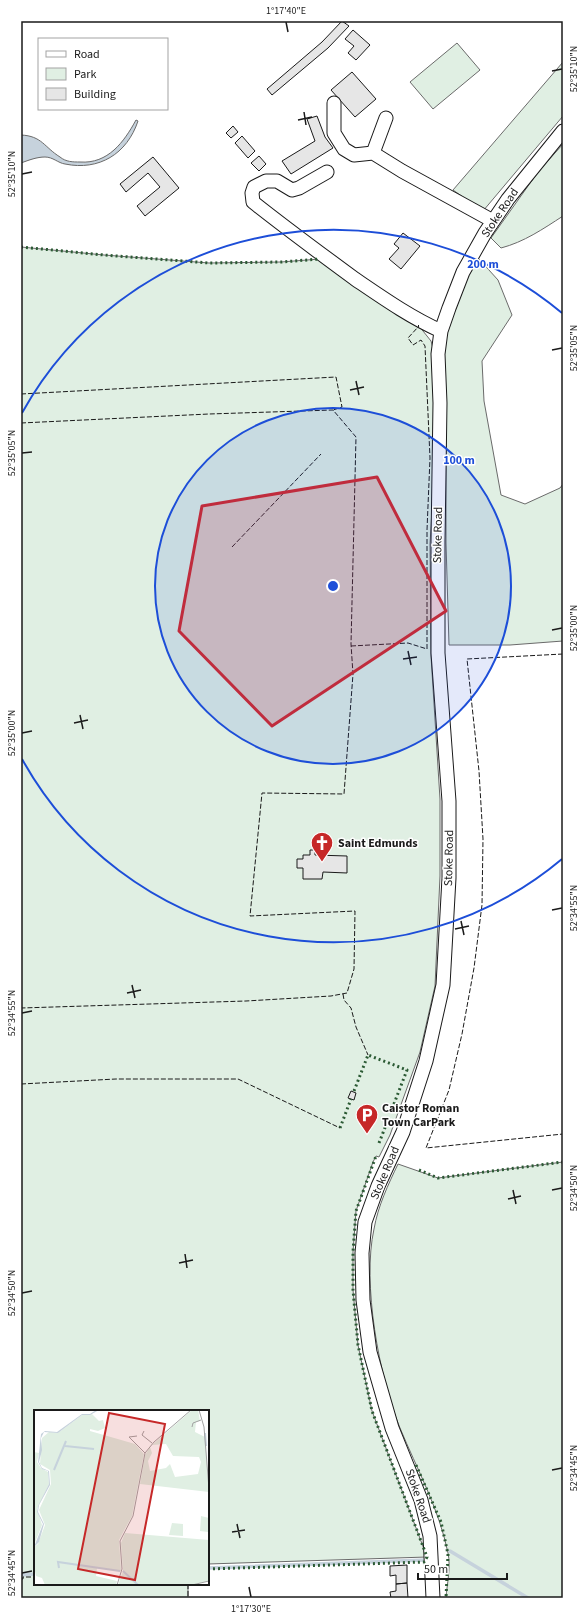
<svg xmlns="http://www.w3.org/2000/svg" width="584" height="1619" font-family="'Source Sans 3',sans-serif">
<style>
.green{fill:#e0efe3;stroke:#6a6a6a}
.water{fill:#c6d2dc;stroke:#6a6a6a}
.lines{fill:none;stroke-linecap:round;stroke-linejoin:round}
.stream{stroke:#c6d2dc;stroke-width:3.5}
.building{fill:#e6e6e6;stroke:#1a1a1a}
.minor-casing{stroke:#1a1a1a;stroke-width:15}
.minor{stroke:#fff;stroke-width:13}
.hedge{stroke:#2b5a34;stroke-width:3;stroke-dasharray:2 3;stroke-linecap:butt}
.fence{stroke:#1a1a1a;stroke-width:1;stroke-dasharray:5 2;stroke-linecap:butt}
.marked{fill:#d62828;fill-opacity:0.2;stroke:#d62828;stroke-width:3;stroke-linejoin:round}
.ticks{fill:none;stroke:#1a1a1a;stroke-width:1.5}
.ring{fill:none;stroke:#1d4ed8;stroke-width:2}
.labels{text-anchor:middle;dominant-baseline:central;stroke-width:3;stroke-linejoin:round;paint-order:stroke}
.street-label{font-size:12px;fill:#1a1a1a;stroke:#fff}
.poi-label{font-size:12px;font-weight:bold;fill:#1a1a1a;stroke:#fff;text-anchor:start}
.inset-river{fill:none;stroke:#c6d2dc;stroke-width:2}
.inset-road{fill:none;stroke:#a3a3a3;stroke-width:1}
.view{fill:#c62828;fill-opacity:0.15;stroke:#c62828;stroke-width:2}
.inset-edge{fill:none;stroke:#1a1a1a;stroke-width:2}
.centre{fill:#1d4ed8;stroke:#fff;stroke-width:2}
.ring-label{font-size:12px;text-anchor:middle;font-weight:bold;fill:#1d4ed8;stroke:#fff;stroke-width:3;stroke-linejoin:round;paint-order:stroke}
.neatline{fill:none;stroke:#1a1a1a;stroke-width:1.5}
.ticks-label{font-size:10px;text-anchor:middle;fill:#1a1a1a}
</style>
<rect width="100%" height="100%" fill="#fff"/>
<path class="green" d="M457,43L480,70L433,109L410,82Z
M563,62V116L483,211L453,190Z
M563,144V216C543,229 524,242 501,248L491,238L538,172Z
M21,247L104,255L209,263L281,262L320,259L419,326L431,341L434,352L435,458L430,544L431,656L440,799V876L435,986L420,1052L390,1135L379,1157L376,1156L373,1162L356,1211L353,1252V1290L358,1345L372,1411L427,1557L208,1564V1411H35V1584H188V1598H21Z
M479,259L498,280L512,315L482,361L484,401L501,495L525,504L560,488L563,484V641L510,645H449L446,543V403L443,354L447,332L468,276Z
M563,1162V1598H446C447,1584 451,1567 448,1553C439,1509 417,1469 400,1428C379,1377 362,1283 374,1229C378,1206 388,1185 398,1164L438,1178Z"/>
<path class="water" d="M136,120L138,121C127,154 99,171 65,164C58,163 53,157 45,157C37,157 29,160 21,163V135C42,136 44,147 60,157C66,162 73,162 80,162C108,164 124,142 136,120Z"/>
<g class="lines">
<path class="stream" d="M450,1551L528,1598
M208,1568L425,1560
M21,1575L35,1574"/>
</g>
<path class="building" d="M342,21L349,26L328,48L272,95L267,89L322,42Z
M353,30L370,45L356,60L348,53L354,46L345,39Z
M352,72L376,99L355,117L331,90Z
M317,116L325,137L333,148L291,174L282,161L315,141L307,119Z
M233,126L238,132L231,138L226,133Z
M242,136L255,151L248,158L235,143Z
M259,156L266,164L259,171L251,163Z
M153,157L179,188L145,216L137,206L160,187L148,173L126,192L120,184Z
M403,233L420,246L401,269L389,259L399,248L394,244Z
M310,850H315V855L347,856V873L323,872L322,879H303V868H297V859H303V855H310Z
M351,1091L356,1093L354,1100L348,1098Z
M407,1565V1583L396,1584V1575L390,1576V1566Z
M407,1583L408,1598H391L390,1592L396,1591V1584Z"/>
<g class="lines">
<g class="minor-casing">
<path id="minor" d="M334,103V133L344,149L354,155L373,153
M386,118L373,153L402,171L493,221
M327,172L299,188L292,190L277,181H266L254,187L252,193L253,202C287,229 321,254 355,279C383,298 410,317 441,331
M433,1598L430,1536L421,1500L392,1428L370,1352L363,1300L362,1253L365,1222L378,1186L403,1132L426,1061L443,985L449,878V801L438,653V542L440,403L438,354L441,331L449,308L463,272L485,233L508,199L563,131"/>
</g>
<use href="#minor" class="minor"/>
<path class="hedge" d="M21,247L104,255L209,263L281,262L320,259
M354,1091L368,1055L407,1070L392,1109
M340,1128L351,1099
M379,1143L386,1125
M419,1170L438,1178L563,1162
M416,1465L441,1522L448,1554L446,1598
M208,1569L424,1562L427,1557L372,1411L358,1345L353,1290V1252L356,1211L376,1156"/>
<path class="fence" d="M21,394L336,377L342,407L333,410
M21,423L209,414L333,410L356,437L351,644L353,674L344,794L262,793L250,916L355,911L354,969L347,993L331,996L246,1001L21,1008
M232,547L321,454
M351,646L408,643L427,649V530L430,458L425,346L421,340L413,345L408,338L419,326L418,325
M563,654L467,659L479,771L483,839L482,905L474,968L462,1034L449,1090L426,1148L563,1134
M343,994L344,1000L351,1008L356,1027L368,1055
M21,1084L116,1079H238L340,1128
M21,1579H23V1577H35
M188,1584V1598"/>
</g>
<path class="marked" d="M377,477L446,611L272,726L179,631L202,506Z"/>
<path class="ticks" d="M286,22L288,32M552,71L562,69M304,112L306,125M298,120L312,117M22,174L32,172M552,350L562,348M356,381L359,395M350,390L364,387M22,453L32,452M552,630L562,628M408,651L411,665M403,659L417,657M80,715L83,729M74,723L88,720M22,733L32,731M552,910L562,908M461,921L464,935M455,929L469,926M132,985L135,998M127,993L141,990M22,1013L32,1011M513,1190L516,1204M552,1190L562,1188M508,1199L521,1196M185,1254L187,1268M179,1263L193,1260M22,1293L32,1291M552,1470L562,1468M237,1524L240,1538M232,1532L245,1530M22,1573L32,1571M249,1587L251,1597"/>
<circle cx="333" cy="586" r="178" fill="#1d4ed8" fill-opacity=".12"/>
<g class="ring">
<circle cx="333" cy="586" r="178"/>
<path d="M562 859A356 356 0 0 1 22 759M22 413A356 356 0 0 1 562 313"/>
</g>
<defs>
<g id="church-pin" transform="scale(1.15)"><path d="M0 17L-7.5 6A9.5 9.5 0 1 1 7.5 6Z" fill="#c62828" stroke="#fff"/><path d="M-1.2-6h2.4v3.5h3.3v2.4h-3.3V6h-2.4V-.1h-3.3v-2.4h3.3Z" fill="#fff"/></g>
<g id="parking-pin" transform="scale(1.15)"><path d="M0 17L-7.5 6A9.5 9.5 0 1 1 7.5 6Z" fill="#c62828" stroke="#fff"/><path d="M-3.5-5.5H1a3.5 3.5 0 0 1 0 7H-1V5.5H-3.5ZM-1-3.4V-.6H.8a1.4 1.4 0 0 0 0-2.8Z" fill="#fff"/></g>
</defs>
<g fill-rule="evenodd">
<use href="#church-pin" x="322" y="843"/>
<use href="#parking-pin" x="367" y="1115"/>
</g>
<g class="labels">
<g class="street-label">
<text transform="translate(500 213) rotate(-56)">Stoke Road</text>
<text transform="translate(438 535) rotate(-89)">Stoke Road</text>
<text transform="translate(449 858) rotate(-89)">Stoke Road</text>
<text transform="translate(385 1173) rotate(-67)">Stoke Road</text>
<text transform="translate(418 1496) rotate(71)">Stoke Road</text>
</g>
<g class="poi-label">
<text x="338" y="843">Saint Edmunds</text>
<text x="382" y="1108">Caistor Roman<tspan x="382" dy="14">Town CarPark</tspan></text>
</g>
</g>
<g transform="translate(34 1410)">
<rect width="175" height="175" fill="#fff"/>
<path d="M158,0H164L166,11L162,12L161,22L171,27L175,82L106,74L111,45L116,37L118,43L114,51L116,61L132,58L136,54L141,67L164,64L167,52L165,47L139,46L132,34L118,35ZM58,4L65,11L69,10L71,18L64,21L56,19V21L101,34L110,44L98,106L85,130L87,161L63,158L62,166L83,171L82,175H11L8,168L2,166L0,156V137L4,134L11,115L5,100L17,74L16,60L6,54L8,28L15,22L24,23L48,5ZM0,42L5,43L3,52L7,58L14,62L15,74L3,99L8,115L0,135ZM167,106L175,108L174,122L166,121ZM138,113L149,114V126L135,125ZM91,123L175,130V171L157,175H84L89,161L87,133Z" fill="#e0efe3"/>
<path d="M62,0H65L56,5H48L24,23L10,22L7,28L8,40L5,52L8,58L15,61L16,75L5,95L4,102L10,114L5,132L0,137L9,114L3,102L4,96L15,74L14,61L8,59L4,52L7,24L11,21L23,22L48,4H56Z" fill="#c6d2dc"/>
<path class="inset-river" d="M171,23L172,36M31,36L60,39M20,60L32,31M25,158L24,152L86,161M89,161L104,175"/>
<path class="inset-road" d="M165,0L170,17L175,79M158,17L159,13L167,10M110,21L108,25L118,33M103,26L95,27L111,43M83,175L88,159L86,131L99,106L111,43L120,32L157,0M158,175L175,171"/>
<path class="view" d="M75,3L131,14L101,170L44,159Z"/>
<rect width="175" height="175" class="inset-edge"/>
</g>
<circle cx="333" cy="586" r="6" class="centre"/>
<g class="ring-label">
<text x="483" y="268">200 m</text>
<text x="459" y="464">100 m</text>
</g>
<rect width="584" height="1619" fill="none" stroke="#ffffff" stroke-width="44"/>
<rect x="38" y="38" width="130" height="72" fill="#ffffff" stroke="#a3a3a3"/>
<rect x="46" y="51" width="20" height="6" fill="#ffffff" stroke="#a3a3a3"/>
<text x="74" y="58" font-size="12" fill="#1a1a1a">Road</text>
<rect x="46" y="68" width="20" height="12" fill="#e0efe3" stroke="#a3a3a3"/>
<text x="74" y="78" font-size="12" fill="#1a1a1a">Park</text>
<rect x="46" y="88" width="20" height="12" fill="#e6e6e6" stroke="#a3a3a3"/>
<text x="74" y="98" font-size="12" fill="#1a1a1a">Building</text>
<path d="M418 1573v6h89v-6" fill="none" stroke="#1a1a1a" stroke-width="2"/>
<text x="424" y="1573" font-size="12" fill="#1a1a1a" stroke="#ffffff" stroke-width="3" paint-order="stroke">50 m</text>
<rect x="22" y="22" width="540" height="1575" class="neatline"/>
<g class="ticks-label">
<text x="286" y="14">1°17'40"E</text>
<text transform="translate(573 69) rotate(-90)" y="4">52°35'10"N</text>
<text transform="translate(11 174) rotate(-90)" y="4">52°35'10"N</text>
<text transform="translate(573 348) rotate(-90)" y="4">52°35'05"N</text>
<text transform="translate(11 453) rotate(-90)" y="4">52°35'05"N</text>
<text transform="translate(573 628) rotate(-90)" y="4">52°35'00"N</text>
<text transform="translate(11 733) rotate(-90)" y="4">52°35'00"N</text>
<text transform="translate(573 908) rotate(-90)" y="4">52°34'55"N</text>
<text transform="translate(11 1013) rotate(-90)" y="4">52°34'55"N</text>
<text transform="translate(573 1188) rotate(-90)" y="4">52°34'50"N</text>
<text transform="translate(11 1293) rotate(-90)" y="4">52°34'50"N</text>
<text transform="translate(573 1468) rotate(-90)" y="4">52°34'45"N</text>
<text transform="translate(11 1573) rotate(-90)" y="4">52°34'45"N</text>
<text x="251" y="1612">1°17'30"E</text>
</g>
</svg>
